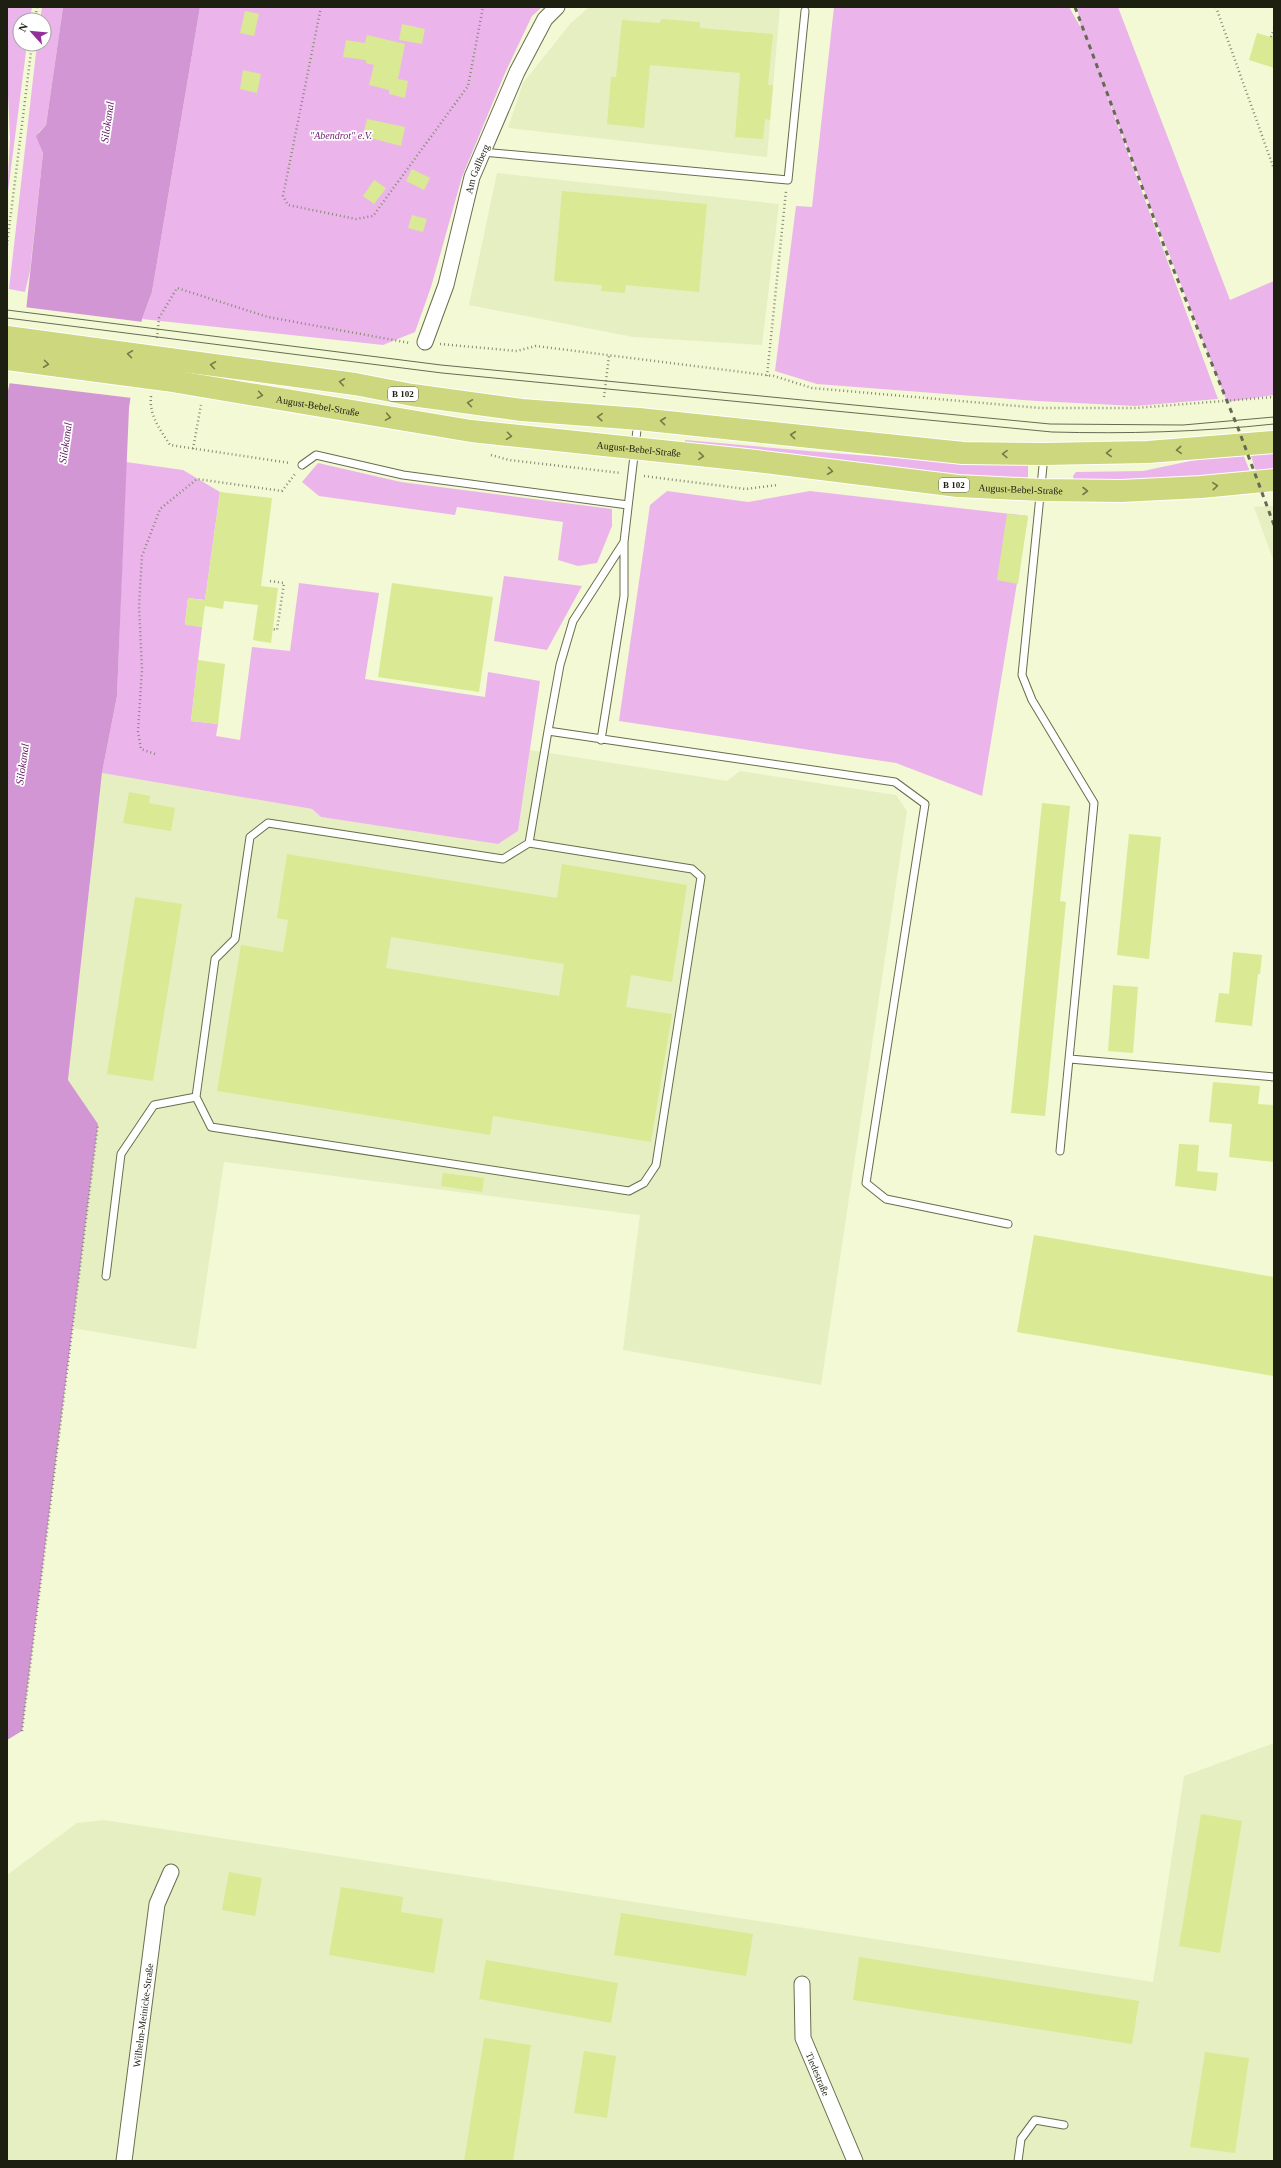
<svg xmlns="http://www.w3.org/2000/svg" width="1281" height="2168" font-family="'Times New Roman',serif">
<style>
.built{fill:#e6efc2}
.green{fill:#ebb5ec}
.water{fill:#d396d4}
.pier{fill:#f2f9d4}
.building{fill:#dae993;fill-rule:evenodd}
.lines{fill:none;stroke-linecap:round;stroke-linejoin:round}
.service-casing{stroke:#686e4d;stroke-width:9}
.minor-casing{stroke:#686e4d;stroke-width:17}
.primary-casing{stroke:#fff;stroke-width:24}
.path{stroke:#868b71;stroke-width:2.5;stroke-dasharray:1 3;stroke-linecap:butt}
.service{stroke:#fff;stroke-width:7}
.minor{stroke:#fff;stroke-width:15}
.primary{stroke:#cdd77e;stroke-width:22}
.tram{stroke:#666a54;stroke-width:1}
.rail{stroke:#666a54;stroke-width:3;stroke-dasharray:5 5;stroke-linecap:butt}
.primary-bridge-casing{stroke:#fff;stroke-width:24;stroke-linecap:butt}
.primary-bridge{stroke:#cdd77e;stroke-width:22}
.oneway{stroke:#757b48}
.labels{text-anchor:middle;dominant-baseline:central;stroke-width:3.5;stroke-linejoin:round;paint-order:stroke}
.shield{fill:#fff;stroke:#616258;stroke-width:1}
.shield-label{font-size:9px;font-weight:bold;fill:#1d1f11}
.park-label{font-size:10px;font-style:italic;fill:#6f2772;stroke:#fff}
.street-label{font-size:10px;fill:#1d1f11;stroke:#fff}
.water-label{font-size:11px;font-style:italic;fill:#601864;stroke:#fff}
</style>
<rect width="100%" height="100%" fill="#f2f9d4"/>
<path class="built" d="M589,7H780L767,157L508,128L523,83L570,24Z
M497,173L779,204L762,345L633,337L469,305Z
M1274,506V562L1254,507Z
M530,750L727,781L740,771L896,795L907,811L821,1385L623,1350L640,1215L224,1162L196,1349L72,1328L98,1124L68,1080L102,773L312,809L321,817L498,844L518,831Z
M1274,1743V2161H7V1875L77,1823L104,1820L1153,1982L1184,1776Z"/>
<path class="green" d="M7,7H32L30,20H20V44H27L7,199L10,138L7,71Z
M42,7H63L46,125L38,133L43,153L30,271L25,292L9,289L37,44H44V20H40Z
M200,7H542L532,16L505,73L462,177L431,287L415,332L383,345L142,319L152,292Z
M834,7H1069L1081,28L1077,7H1118L1230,300L1274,281V395L1227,402L1101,80L1218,399L1135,406L1037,401L817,384L775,371L796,206L812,207Z
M685,440C799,450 913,462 1028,463V480L911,471L685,444Z
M1274,451V469L1256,471L1250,453Z
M1243,454L1250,472L1144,480L1074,481L1073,476L1076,472L1143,471L1200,459Z
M126,462L183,470L220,492L205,600L188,598L185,624L202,627L191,721L218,724L216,736L240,740L252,647L290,651L299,583L379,593L365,679L485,697L488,672L540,681L518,831L498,844L321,817L312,809L102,773L117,696Z
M318,463L401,482L612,509V526L597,563L578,566L558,560L563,522L457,507L455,515L319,496L302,482Z
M667,491L748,502L810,491L1028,516L982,796L896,763L619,721L650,505Z
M504,576L582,586L547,650L494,641Z"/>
<path class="water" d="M63,7H200L152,292L142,319L129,408L117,696L102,773L68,1080L98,1124L22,1731L7,1740V395L26,311L43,153L36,136L46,125Z"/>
<path class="pier" d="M24,307L143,322L132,398L8,383Z"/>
<path class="building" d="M245,11L259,14L254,36L240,33Z
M661,19L700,22V28L773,34L768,85H773L770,120L765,119L763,139L735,137L740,73L650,65L644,128L607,124L611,77H616L622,20L660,23Z
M402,24L425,29L422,44L399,40Z
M1257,33L1274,38V68L1249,60Z
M367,35L405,44L398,79L408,81L405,98L389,94V90L369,85L374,65L366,63V60L343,57L346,40L365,43Z
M243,70L261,74L257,93L240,89Z
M367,119L405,127L401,146L363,136Z
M412,169L430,178L424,190L406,181Z
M374,180L386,188L374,204L363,196Z
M562,191L707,204L699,292L626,285L625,293L601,291L602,285L554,281Z
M412,215L427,219L423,232L408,228Z
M220,492L272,498L261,586L278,588L271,643L253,640L258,605L224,601L223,609L205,606L202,627L185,625L188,598L205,600Z
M1007,514L1028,516L1018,584L997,580Z
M392,583L493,597L479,692L378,677Z
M198,660L225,664L218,724L191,721Z
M129,792L150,796L149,803L175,808L171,831L123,823Z
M1042,803L1070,806L1060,901L1066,902L1045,1116L1011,1113Z
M1129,834L1161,837L1149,959L1117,955Z
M287,854L557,898L562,864L687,885L672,982L631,975L626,1007L672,1014L651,1142L493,1116L490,1135L217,1091L241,945L283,952L288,920L277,918ZM391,937L564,964L559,996L386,968Z
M135,897L182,904L153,1081L107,1074Z
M1233,952L1262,955L1260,974H1258L1252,1026L1215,1022L1219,993L1229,994Z
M1113,985L1138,987L1133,1053L1108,1051Z
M1213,1082L1260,1086L1258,1104L1274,1105V1162L1229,1157L1232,1124L1209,1122Z
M1179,1144L1199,1145L1197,1171L1218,1173L1216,1191L1175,1186Z
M443,1173L484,1178L482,1192L441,1186Z
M1034,1235L1274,1277V1376L1017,1332Z
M1201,1814L1242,1821L1220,1953L1179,1946Z
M229,1872L262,1878L255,1916L222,1910Z
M341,1887L403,1897L401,1912L443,1919L434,1973L329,1955Z
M621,1913L753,1934L746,1976L614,1955Z
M859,1957L1139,2001L1132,2044L853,2000Z
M486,1960L618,1983L611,2023L479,1999Z
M484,2038L531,2045L513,2161H464Z
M584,2051L616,2056L607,2118L574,2113Z
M1205,2052L1249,2058L1235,2153L1190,2147Z"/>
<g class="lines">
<g class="service-casing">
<path id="service" d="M482,152L788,180L805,11
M638,421L624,542L573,621L560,665L548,731L895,782L925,804L866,1183L886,1199L1008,1224
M1044,456L1022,675L1032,700L1094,803L1060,1151
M302,465L316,455L403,475L628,505
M601,740L624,596V542
M529,843L692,869L701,877L656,1165L644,1183L629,1191L211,1127L196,1097L215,959L235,939L250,837L268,823L503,859L529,843L548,731
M1070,1059L1274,1077
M106,1276L121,1154L154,1105L196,1097
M1018,2161L1021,2139L1035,2120L1064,2125"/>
</g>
<g class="minor-casing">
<g id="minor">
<path id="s1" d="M425,342L446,285L472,177L517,72L545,19L557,7"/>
<path id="s2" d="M802,1984L803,2038L855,2161"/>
<path id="s3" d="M124,2161L157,1904L171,1872"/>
</g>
</g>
<g class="primary-casing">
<g id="primary">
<path d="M169,359L355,384L412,395L522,410L639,419L963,453L1044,454L1148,452L1274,442"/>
<path id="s4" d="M166,380L471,431L756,461L958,486L1041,490L1121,491L1201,487L1274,480"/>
</g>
</g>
<path class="path" d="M321,7L283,196L288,205L356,219L373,216L468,86L483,7
M1216,7L1274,169
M35,20L37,7
M1271,37L1274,29
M7,245L32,44
M157,338L159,318L177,288L268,317L410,343
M440,344L517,351L536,346L774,376L812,388L1040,408H1135L1274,397
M767,376L786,191
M151,396C149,416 160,429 170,445L290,463
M604,397L609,356
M193,449L201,405
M491,455L509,460L621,473
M644,476L746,489L777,485
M270,581L284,583L277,630L272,629
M155,754L141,749L138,732L142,669L139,606L142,556L160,509L197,479L282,491L295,474
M22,1731L98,1124"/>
<use href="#service" class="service"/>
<use href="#minor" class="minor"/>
<use href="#primary" class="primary"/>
<path class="tram" d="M7,310L441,365L1050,424L1183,425L1274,417
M7,318L442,373L1052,432C1126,434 1200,432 1274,424"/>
<path class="rail" d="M1075,7L1166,251L1238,428L1274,525"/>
<g class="primary-bridge-casing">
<path id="primary-bridge" d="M7,337L169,359
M7,359L166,380"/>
</g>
<use href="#primary-bridge" class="primary-bridge"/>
</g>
<defs><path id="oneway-chevron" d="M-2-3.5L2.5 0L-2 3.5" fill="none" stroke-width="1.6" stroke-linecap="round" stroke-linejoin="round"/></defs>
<g class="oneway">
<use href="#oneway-chevron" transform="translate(130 354) rotate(-172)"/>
<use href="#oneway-chevron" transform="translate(46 364) rotate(7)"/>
<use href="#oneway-chevron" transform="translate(213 365) rotate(-172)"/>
<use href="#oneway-chevron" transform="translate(342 382) rotate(-172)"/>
<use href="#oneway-chevron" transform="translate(260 395) rotate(9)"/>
<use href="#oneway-chevron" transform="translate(470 403) rotate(-172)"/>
<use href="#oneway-chevron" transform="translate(388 417) rotate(10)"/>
<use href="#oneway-chevron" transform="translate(600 417) rotate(-176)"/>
<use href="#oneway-chevron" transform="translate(663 421) rotate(-174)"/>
<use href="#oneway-chevron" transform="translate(793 435) rotate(-174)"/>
<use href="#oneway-chevron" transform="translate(509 436) rotate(7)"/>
<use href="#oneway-chevron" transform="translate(1179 450) rotate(176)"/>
<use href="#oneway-chevron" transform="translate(1109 453) rotate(179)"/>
<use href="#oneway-chevron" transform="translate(1005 454) rotate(-179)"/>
<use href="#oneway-chevron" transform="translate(701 456) rotate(5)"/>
<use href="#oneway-chevron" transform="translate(830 471) rotate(7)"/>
<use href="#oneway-chevron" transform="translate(1215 486) rotate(-5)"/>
<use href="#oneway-chevron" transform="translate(1085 491)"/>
</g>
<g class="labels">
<g class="shield">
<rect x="388" y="387" width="30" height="14" rx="3"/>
<rect x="939" y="478" width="30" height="14" rx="3"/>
</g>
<g class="shield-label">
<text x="403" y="394">B 102</text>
<text x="954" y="485">B 102</text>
</g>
<g class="park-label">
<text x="341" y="135">"Abendrot" e.V.</text>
</g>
<g class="street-label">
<text stroke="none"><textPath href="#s1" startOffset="181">Am Gallberg</textPath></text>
<text stroke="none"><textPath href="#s4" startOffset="154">August-Bebel-Straße</textPath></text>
<text stroke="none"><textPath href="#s4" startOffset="478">August-Bebel-Straße</textPath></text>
<text stroke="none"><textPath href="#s4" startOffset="862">August-Bebel-Straße</textPath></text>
<text stroke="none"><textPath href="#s3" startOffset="147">Wilhelm-Meinicke-Straße</textPath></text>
<text stroke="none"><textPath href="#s2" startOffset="93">Tiedestraße</textPath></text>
</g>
<g class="water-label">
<text transform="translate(107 122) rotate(-82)">Silokanal</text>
<text transform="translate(65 443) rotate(-82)">Silokanal</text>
<text transform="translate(22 764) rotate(-82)">Silokanal</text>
</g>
</g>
<rect width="1281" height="2168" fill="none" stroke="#1d1f11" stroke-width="16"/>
<g transform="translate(32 32) rotate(297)"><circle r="19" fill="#ffffff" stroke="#a5a5a0"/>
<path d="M0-3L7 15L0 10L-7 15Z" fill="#923097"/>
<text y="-6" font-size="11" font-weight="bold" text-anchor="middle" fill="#1d1f11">N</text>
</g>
</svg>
